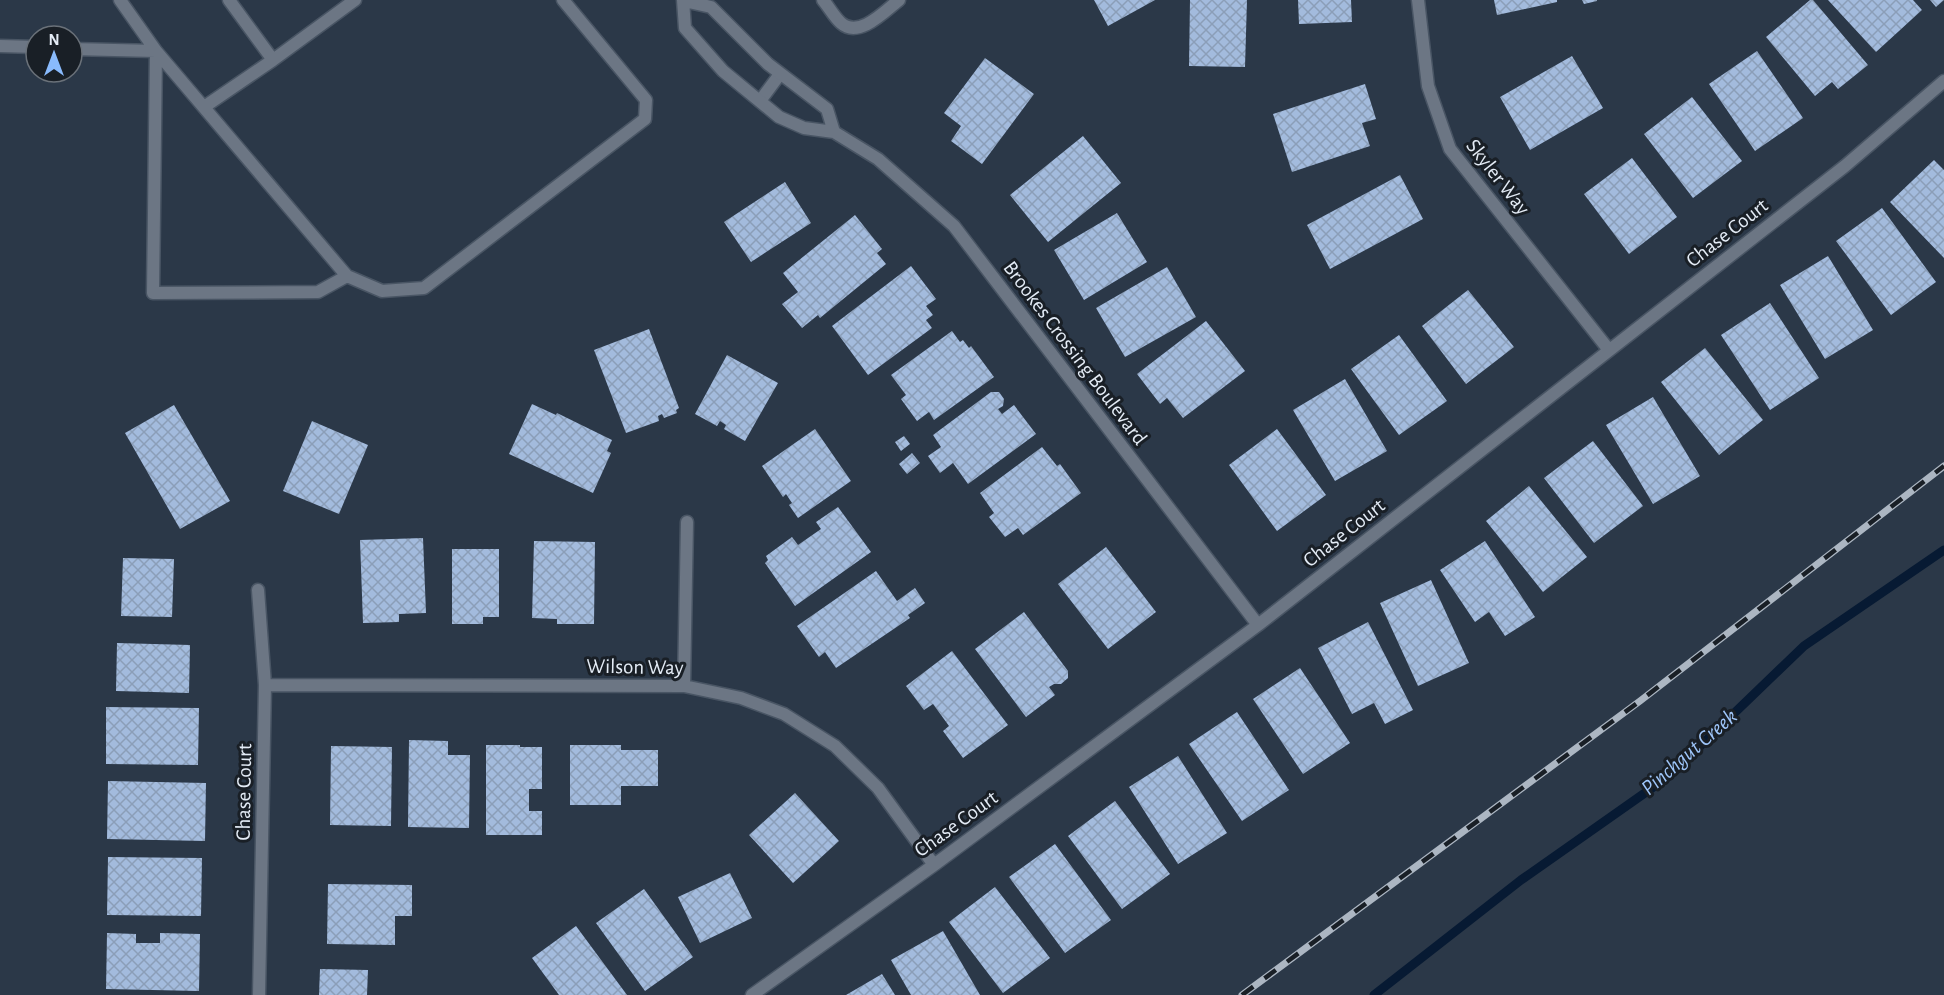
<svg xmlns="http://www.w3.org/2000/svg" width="1944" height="995" font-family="'Alegreya Sans',sans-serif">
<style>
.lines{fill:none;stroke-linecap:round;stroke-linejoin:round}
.stream{stroke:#071a33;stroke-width:9}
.building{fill:url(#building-cross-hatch)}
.lane-casing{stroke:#495564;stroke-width:15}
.street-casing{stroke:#495564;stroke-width:15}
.lane{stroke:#6c7684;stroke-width:12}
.street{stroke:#6c7684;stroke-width:12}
.rail-casing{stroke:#acb6c2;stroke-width:7}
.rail{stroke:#191f26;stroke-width:4.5;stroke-dasharray:14;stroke-linecap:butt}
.labels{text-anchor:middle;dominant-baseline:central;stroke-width:6;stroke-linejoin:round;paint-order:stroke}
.street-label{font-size:21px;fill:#e4ecf6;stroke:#191f26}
.water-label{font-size:22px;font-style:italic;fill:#9fc6fa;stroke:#191f26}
</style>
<defs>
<pattern id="building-cross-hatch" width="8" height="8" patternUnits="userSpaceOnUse" patternTransform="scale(1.5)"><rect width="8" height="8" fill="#a3bbdd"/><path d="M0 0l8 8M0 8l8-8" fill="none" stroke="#8b9eb8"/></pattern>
</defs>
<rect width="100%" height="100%" fill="#2b3848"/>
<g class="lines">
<path class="stream" d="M1374,995L1521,880L1669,776L1804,646L1944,550"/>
</g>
<path class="building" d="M1094,0H1155L1108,26Z
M1190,0H1247L1245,67L1189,66Z
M1298,0H1351L1352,22L1299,24Z
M1494,0H1557V2L1497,15Z
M1582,0H1597V1L1584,4Z
M1810,0H1813L1868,65L1838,89L1832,82L1815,96L1766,37Z
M1828,0H1913L1922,10L1876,52Z
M1930,0H1944L1936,7Z
M1757,51L1803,118L1755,151L1709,84Z
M1572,56L1603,108L1530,150L1500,97Z
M985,58L1034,94L982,164L951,141L961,126L944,113Z
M1365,84L1376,119L1362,123L1370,146L1292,172L1273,114Z
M1692,97L1742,161L1693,198L1644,134Z
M1083,136L1121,183L1048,242L1010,195Z
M1632,158L1677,217L1629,254L1584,194Z
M1934,160L1944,170V258L1890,202Z
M1400,175L1423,219L1330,269L1307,225Z
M785,182L811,223L751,262L724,222Z
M1882,208L1936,282L1891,315L1836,241Z
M1117,213L1147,262L1084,300L1054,250Z
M855,215L882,249L877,253L886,264L820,318L818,315L802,328L782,304L798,292L783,273Z
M1828,256L1873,330L1825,359L1780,285Z
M911,266L936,299L926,306L933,315L926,320L932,328L868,375L832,326Z
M1167,267L1196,317L1125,357L1096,308Z
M1468,290L1514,347L1466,384L1422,326Z
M1770,303L1819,378L1770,410L1721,335Z
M1206,321L1245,371L1183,418L1167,398L1160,404L1137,374Z
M649,329L679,408L676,410L677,413L664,418L662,414L658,416L659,421L626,433L594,350Z
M952,331L960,342L963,340L969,348L971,346L994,377L934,420L929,412L917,421L901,399L906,395L891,375Z
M1399,335L1447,401L1399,435L1351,369Z
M1705,348L1763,420L1719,455L1661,382Z
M727,355L778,383L745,441L724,429L726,425L720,421L717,426L695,414Z
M1345,379L1387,451L1335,481L1293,410Z
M991,392H999L1004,399L1003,406L998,409L1002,414L1014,405L1036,434L968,484L953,463L940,473L928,456L941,447L933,435Z
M1653,397L1700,476L1653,504L1606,425Z
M532,404L556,415L557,413L612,440L607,451L611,453L593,493L509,454Z
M174,405L230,501L180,529L125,433Z
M312,421L368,445L339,514L283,491Z
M815,429L851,481L798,518L789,505L792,503L786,494L783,497L762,466Z
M1277,429L1326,495L1277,531L1229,465Z
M904,436L910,444L901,451L895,442Z
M1593,441L1643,506L1594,543L1544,478Z
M1042,447L1057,466L1060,464L1081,493L1023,535L1018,528L1005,537L989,517L994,513L980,493Z
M912,453L920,463L907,474L899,464Z
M1529,486L1587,557L1543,592L1486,521Z
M838,507L871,552L795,606L765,563L768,560L766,556L792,537L798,545L821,529L816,522Z
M423,538L426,613L399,614V622L363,623L360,540Z
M534,541L595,542L594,624H557V619L532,618Z
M1485,541L1535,617L1505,636L1489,612L1475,622L1440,570Z
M1106,547L1156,612L1108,649L1058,584Z
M452,549H499V617H483V624H452Z
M123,558L174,559L172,617L121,616Z
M876,571L897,601L915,588L925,603L908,615L910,618L836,668L825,652L819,657L797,626Z
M1431,580L1469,663L1418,686L1380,603Z
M1024,612L1068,671V678L1061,684H1054L1049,687L1055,695L1026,717L975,649Z
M1368,622L1413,710L1385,724L1374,703L1352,714L1318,648Z
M117,643L190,645L189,693L116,691Z
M952,651L1008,725L963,758L943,731L949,726L933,704L924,710L906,686Z
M1300,668L1350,743L1303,774L1253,699Z
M106,707L199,708L198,765L106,764Z
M1237,712L1289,790L1242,821L1189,744Z
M409,740L448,741V755H470L469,828L408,827Z
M486,745H520V747H542V789H529V811H542V835H486Z
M570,745H621V750H658V786H621V805H570Z
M331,746L392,747L391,826L330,825Z
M1178,756L1227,833L1178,864L1129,787Z
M108,781L206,783L205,841L107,839Z
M795,793L839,841L793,883L749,835Z
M1115,801L1170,874L1122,909L1068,836Z
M1055,844L1111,920L1065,953L1009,877Z
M108,857L202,858L201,916L107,915Z
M730,873L752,918L700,943L678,897Z
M328,884L412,885V916H395V945L327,944Z
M995,887L1050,958L1003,993L949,922Z
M644,889L693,957L645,991L596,923Z
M576,926L627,995H559L532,958Z
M943,931L980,995H911L891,960Z
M107,933L136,934V943H160V933L200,934L199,991L106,989Z
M320,969L368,970L367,995H319Z
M882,974L895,995H846Z"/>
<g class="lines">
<g class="lane-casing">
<path id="lane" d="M120,0L156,51L153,293L318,292L347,276
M229,0L273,60L355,0
M823,0C829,7 834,17 841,23C859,39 885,11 899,0
M0,46L36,47
M72,49L156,51L347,276L382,291L424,288L645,119L646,100L563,0
M760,101L780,74
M204,107L273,60"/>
</g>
<g class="street-casing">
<path id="street" d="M683,0L685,28L723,71L779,117L804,128L834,132L878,159L954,226L1258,625
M1418,0L1428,86L1450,149L1609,350
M684,1L711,7L768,64L827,109L834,132
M258,590L265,685L259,995
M265,685L684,686L741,698L784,714L835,746L878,788L934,865
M684,686L687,522
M752,995L934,865L1258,625L1845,166L1944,81"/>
</g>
<use href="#lane" class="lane"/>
<use href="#street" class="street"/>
<g class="rail-casing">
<path id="rail" d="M1242,995L1640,701L1944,466"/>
</g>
<use href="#rail" class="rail"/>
</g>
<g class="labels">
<g class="street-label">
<text transform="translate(1498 177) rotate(52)">Skyler Way</text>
<text transform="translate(1727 233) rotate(-38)">Chase Court</text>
<text transform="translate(1075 353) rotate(53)">Brookes Crossing Boulevard</text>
<text transform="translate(1344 533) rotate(-38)">Chase Court</text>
<text transform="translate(635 667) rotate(1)">Wilson Way</text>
<text transform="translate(244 792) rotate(-89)">Chase Court</text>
<text transform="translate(956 824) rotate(-36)">Chase Court</text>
</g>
<g class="water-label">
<text transform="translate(1689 752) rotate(-41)">Pinchgut Creek</text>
</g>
</g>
<g transform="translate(54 54)"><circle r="28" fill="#191f26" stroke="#6a7179" stroke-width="1.5"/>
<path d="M0-4.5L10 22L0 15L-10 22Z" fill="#89bafc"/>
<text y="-9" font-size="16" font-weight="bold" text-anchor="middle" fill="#e4ecf6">N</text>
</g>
</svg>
